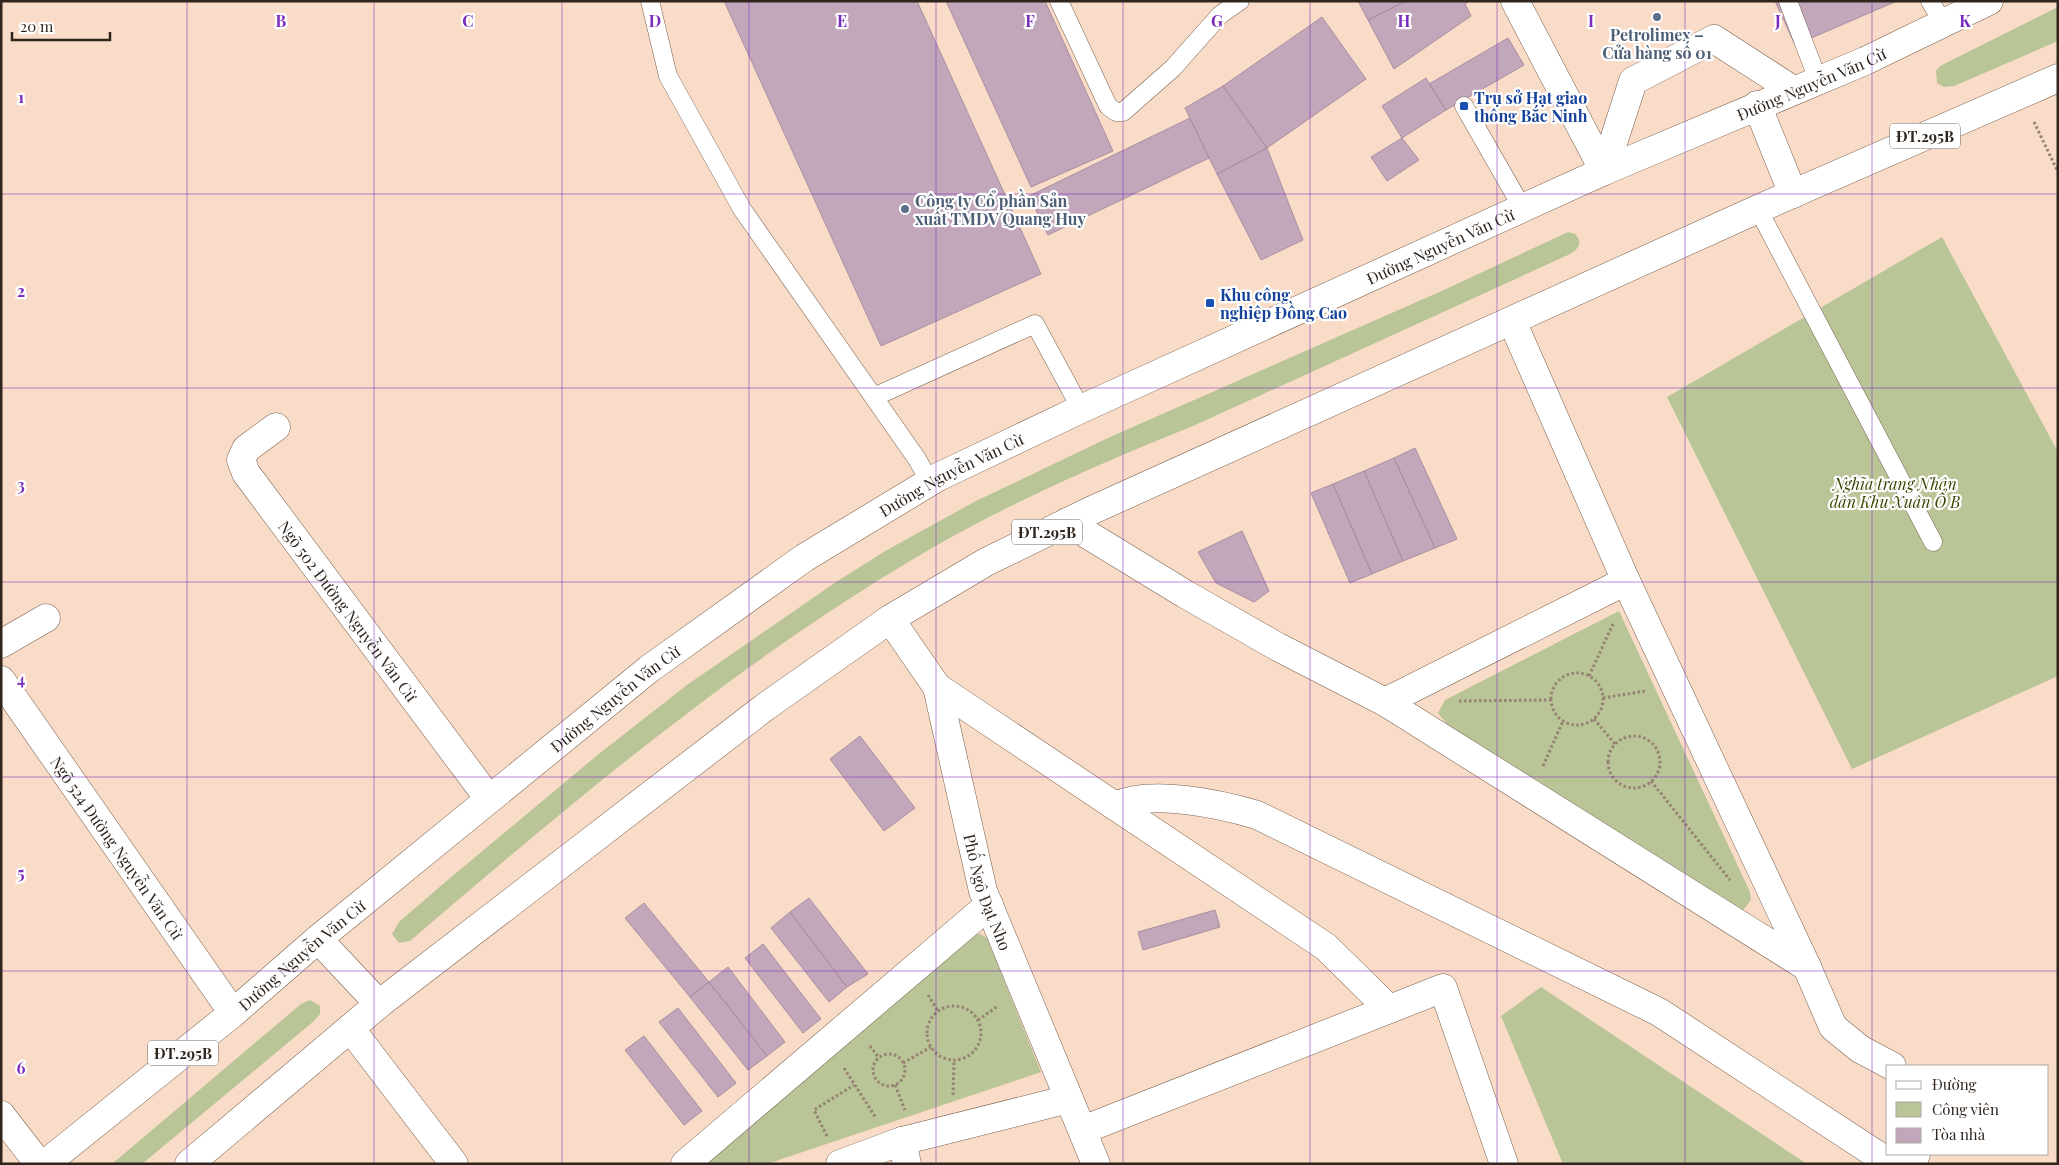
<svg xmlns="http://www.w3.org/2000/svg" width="2059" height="1165" font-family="'Playfair Display',serif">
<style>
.green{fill:#b9c497}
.building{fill:#c2a7bb;stroke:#a98ea2}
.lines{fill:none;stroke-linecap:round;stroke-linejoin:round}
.lane-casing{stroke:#79604e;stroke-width:19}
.street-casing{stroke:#79604e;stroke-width:29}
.secondary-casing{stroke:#79604e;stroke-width:29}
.primary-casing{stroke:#79604e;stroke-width:29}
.path{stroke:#968273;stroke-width:3;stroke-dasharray:2.5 2.5;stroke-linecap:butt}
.lane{stroke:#fff;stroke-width:18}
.street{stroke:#fff;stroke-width:28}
.secondary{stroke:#fff;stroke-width:28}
.primary{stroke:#fff;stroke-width:28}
.grid{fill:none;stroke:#7b2cbf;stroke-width:1;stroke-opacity:0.55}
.service-dot{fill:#5c6f8a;stroke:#fff;stroke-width:2}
.transit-dot{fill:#1a4fb4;stroke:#fff;stroke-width:2}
.labels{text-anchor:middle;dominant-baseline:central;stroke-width:4.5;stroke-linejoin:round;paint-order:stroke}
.shield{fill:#fff;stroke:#6e6661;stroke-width:1}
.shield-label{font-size:15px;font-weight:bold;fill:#30251d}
.service-label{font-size:16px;font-weight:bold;fill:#4e5e75;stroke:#fff}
.street-label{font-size:16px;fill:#30251d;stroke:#fff}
.transit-label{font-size:16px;font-weight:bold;fill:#164399;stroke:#fff;text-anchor:start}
.park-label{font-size:16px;font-style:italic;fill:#3a4500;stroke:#fff}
.grid-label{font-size:16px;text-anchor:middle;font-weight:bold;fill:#7b2cbf;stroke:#fff;stroke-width:4.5;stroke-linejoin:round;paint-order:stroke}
</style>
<rect width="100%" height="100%" fill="#f9dcc7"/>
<path class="green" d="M2058,7V41L1954,86L1944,87L1937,83L1936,71L1940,66Z
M1568,232L1575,234C1584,243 1578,250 1568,255L1193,426C1103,462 1011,502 927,551C740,660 575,800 410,941L399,943L392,934L399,922L443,884L600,753L687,685L836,582L887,550L976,501L1110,437L1444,290Z
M1942,237L2058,452V676L1852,769L1667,397Z
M1619,611L1750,892L1751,900L1743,910L1447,724L1438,713L1445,700Z
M980,934L987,938L1041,1072L767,1164H695L970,935Z
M1541,987L1807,1164H1563L1501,1016Z
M310,1000L320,1006V1014L314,1021L142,1164H112L301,1004Z"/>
<path class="building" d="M724,1H917L1041,274L881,346Z
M946,1H1045L1113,151L1031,187Z
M1358,1H1406L1368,20Z
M1406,1H1469L1465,4L1471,16L1394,69L1368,20Z
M1775,1H1897L1795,45Z
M1322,17L1366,79L1267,148L1223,86Z
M1508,38L1524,65L1446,110L1429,84Z
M1426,78L1446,110L1402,138L1382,106Z
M1223,86L1267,148L1217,174L1185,108Z
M1190,118L1209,158L1048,235L1029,196Z
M1402,138L1419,160L1387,181L1371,157Z
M1267,148L1303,240L1261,260L1217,174Z
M1415,448L1457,539L1435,548L1394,458Z
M1394,458L1435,548L1403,561L1364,471Z
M1364,471L1403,561L1372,574L1333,484Z
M1333,484L1372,574L1350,583L1311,493Z
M1242,531L1269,591L1254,602L1216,583L1198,552Z
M860,736L915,808L884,831L830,759Z
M809,898L868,974L847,987L790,912Z
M644,903L709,982L690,997L625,918Z
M1215,910L1220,927L1143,950L1138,932Z
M790,912L847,987L829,1002L771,928Z
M763,944L821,1019L803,1033L745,958Z
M728,967L785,1042L767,1056L709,982Z
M709,982L767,1056L748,1070L690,997Z
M678,1008L736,1083L718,1097L659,1022Z
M644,1036L702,1111L684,1125L625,1050Z"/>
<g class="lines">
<g class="lane-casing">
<path id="lane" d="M650,1L668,76L742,209L917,459L930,482
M1059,1L1108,106L1116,112H1123L1173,68L1220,15L1240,1
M1788,1L1818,80
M1930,1L1943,23
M1464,106L1523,209
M1758,209L1933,542
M874,397L1035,324L1081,409"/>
</g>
<g class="street-casing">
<g id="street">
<path d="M1512,321L1626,581L1807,967L1833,1027L1860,1049L1892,1066"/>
<path id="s1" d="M276,427L246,449L241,460L246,473L489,799"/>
<path d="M1067,522L1185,594L1278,647L1385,702L1807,967"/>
<path id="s2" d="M890,619L937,687L983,891L1096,1164"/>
<path d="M1,644L46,618"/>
<path id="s3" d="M1,680L233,1013"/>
<path d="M937,687L1326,947L1389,1009"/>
<path d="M1385,702L1626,581"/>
<path d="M1115,806C1151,789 1220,804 1257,815L1659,1012L1891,1164"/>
<path d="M350,1028L454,1164"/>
<path d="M1,1115L39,1164"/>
<path d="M1083,1130L1443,988L1504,1164"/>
<path d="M902,1141L1069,1099"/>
<path d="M685,1164L989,905"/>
<path d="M840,1164L902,1141L907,1164"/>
<path d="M1912,1164L1916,1154"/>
</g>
</g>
<g class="secondary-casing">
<path id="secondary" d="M1515,1L1604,171"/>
</g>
<g class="primary-casing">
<g id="primary">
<path d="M1757,105L1793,194"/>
<path d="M1604,171L1633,81L1714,39L1793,90"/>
<path d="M318,939L379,1004"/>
<path id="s4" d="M45,1164L233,1013L318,939L649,669L804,558L938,477L1081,409L1604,171L1865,61L1989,1"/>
<path d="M189,1164L379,1004L765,707L890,619L986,562L1088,512L1758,209L2058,78"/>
</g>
</g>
<path class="path" d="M2034,122L2058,172
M1551 699a26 26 0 1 1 52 0a26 26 0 1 1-52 0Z
M1589,676L1613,624
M1603,698L1645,691
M1459,701L1551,700
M1594,719L1615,744
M1608 762a26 26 0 1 1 52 0a26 26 0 1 1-52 0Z
M1543,766L1563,721
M1651,781L1730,880
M928,995L938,1011
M927 1033a27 27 0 1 1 54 0a27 27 0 1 1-54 0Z
M978,1020L998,1006
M870,1046L879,1058
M873 1070a16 16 0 1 1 32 0a16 16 0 1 1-32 0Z
M903,1063L931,1047
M844,1068L876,1118
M895,1085L905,1110
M953,1095L954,1061
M827,1136L814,1110L854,1085"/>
<use href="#lane" class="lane"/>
<use href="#street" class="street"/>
<use href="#secondary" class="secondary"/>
<use href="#primary" class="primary"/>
</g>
<path class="grid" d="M187,1V1164M374,1V1164M562,1V1164M749,1V1164M936,1V1164M1123,1V1164M1310,1V1164M1497,1V1164M1685,1V1164M1872,1V1164M1,194H2058M1,388H2058M1,582H2058M1,777H2058M1,971H2058"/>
<g class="service-dot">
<circle cx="1657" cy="17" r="5"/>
<circle cx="905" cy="209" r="5"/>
</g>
<g class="transit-dot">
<rect x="1459" y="101" width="10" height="10" rx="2.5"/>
<rect x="1205" y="298" width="10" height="10" rx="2.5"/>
</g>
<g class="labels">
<g class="shield">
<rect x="1890" y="123.5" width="70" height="25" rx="4"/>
<rect x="1012" y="519.5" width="70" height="25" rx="4"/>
<rect x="148" y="1040.5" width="70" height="25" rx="4"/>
</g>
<g class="shield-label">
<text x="1925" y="136">ĐT.295B</text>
<text x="1047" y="532">ĐT.295B</text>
<text x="183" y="1053">ĐT.295B</text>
</g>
<g class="service-label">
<text x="1657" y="34">Petrolimex –<tspan x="1657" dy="18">Cửa hàng số 01</tspan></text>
<text x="915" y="200" text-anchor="start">Công ty Cổ phần Sản<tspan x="915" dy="18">xuất TMDV Quang Huy</tspan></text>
</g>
<g class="street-label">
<text stroke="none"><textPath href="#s4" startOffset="2086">Đường Nguyễn Văn Cừ</textPath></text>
<text stroke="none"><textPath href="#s4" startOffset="1681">Đường Nguyễn Văn Cừ</textPath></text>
<text stroke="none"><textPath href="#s4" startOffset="1141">Đường Nguyễn Văn Cừ</textPath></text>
<text stroke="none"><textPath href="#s1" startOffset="235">Ngõ 502 Đường Nguyễn Văn Cừ</textPath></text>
<text stroke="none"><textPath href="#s4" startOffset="736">Đường Nguyễn Văn Cừ</textPath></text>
<text stroke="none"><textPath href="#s3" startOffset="204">Ngõ 524 Đường Nguyễn Văn Cừ</textPath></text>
<text stroke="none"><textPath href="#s2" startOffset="294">Phố Ngô Đạt Nho</textPath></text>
<text stroke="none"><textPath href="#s4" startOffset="331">Đường Nguyễn Văn Cừ</textPath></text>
</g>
<g class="transit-label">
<text x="1474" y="97">Trụ sở Hạt giao<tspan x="1474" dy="18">thông Bắc Ninh</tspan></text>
<text x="1220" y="294">Khu công<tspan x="1220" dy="18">nghiệp Đồng Cao</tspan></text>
</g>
<g class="park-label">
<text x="1895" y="483">Nghĩa trang Nhân<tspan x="1895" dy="18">dân Khu Xuân Ổ B</tspan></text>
</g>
</g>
<g class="grid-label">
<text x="281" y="27">B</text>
<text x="468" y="27">C</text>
<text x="655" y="27">D</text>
<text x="842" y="27">E</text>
<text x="1030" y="27">F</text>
<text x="1217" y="27">G</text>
<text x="1404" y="27">H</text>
<text x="1591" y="27">I</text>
<text x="1778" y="27">J</text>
<text x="1965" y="27">K</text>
<text x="21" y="103">1</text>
<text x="21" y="297">2</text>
<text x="21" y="491">3</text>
<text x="21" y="685">4</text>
<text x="21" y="879">5</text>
<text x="21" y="1074">6</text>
</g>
<rect width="2059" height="1165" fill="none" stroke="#30251d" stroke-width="5"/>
<rect x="1886" y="1065" width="162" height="90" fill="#ffffff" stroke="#aca8a5"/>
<rect x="1896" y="1081" width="25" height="8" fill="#ffffff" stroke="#aca8a5"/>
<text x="1932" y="1090" font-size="15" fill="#30251d">Đường</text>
<rect x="1896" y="1102" width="25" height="15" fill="#b9c497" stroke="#aca8a5"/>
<text x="1932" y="1115" font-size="15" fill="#30251d">Công viên</text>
<rect x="1896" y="1128" width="25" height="15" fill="#c2a7bb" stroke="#aca8a5"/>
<text x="1932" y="1140" font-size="15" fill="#30251d">Tòa nhà</text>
<path d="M12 32v8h98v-8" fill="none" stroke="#30251d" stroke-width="2.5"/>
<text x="20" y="32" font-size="15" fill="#30251d" stroke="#ffffff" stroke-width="4" paint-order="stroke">20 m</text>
</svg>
